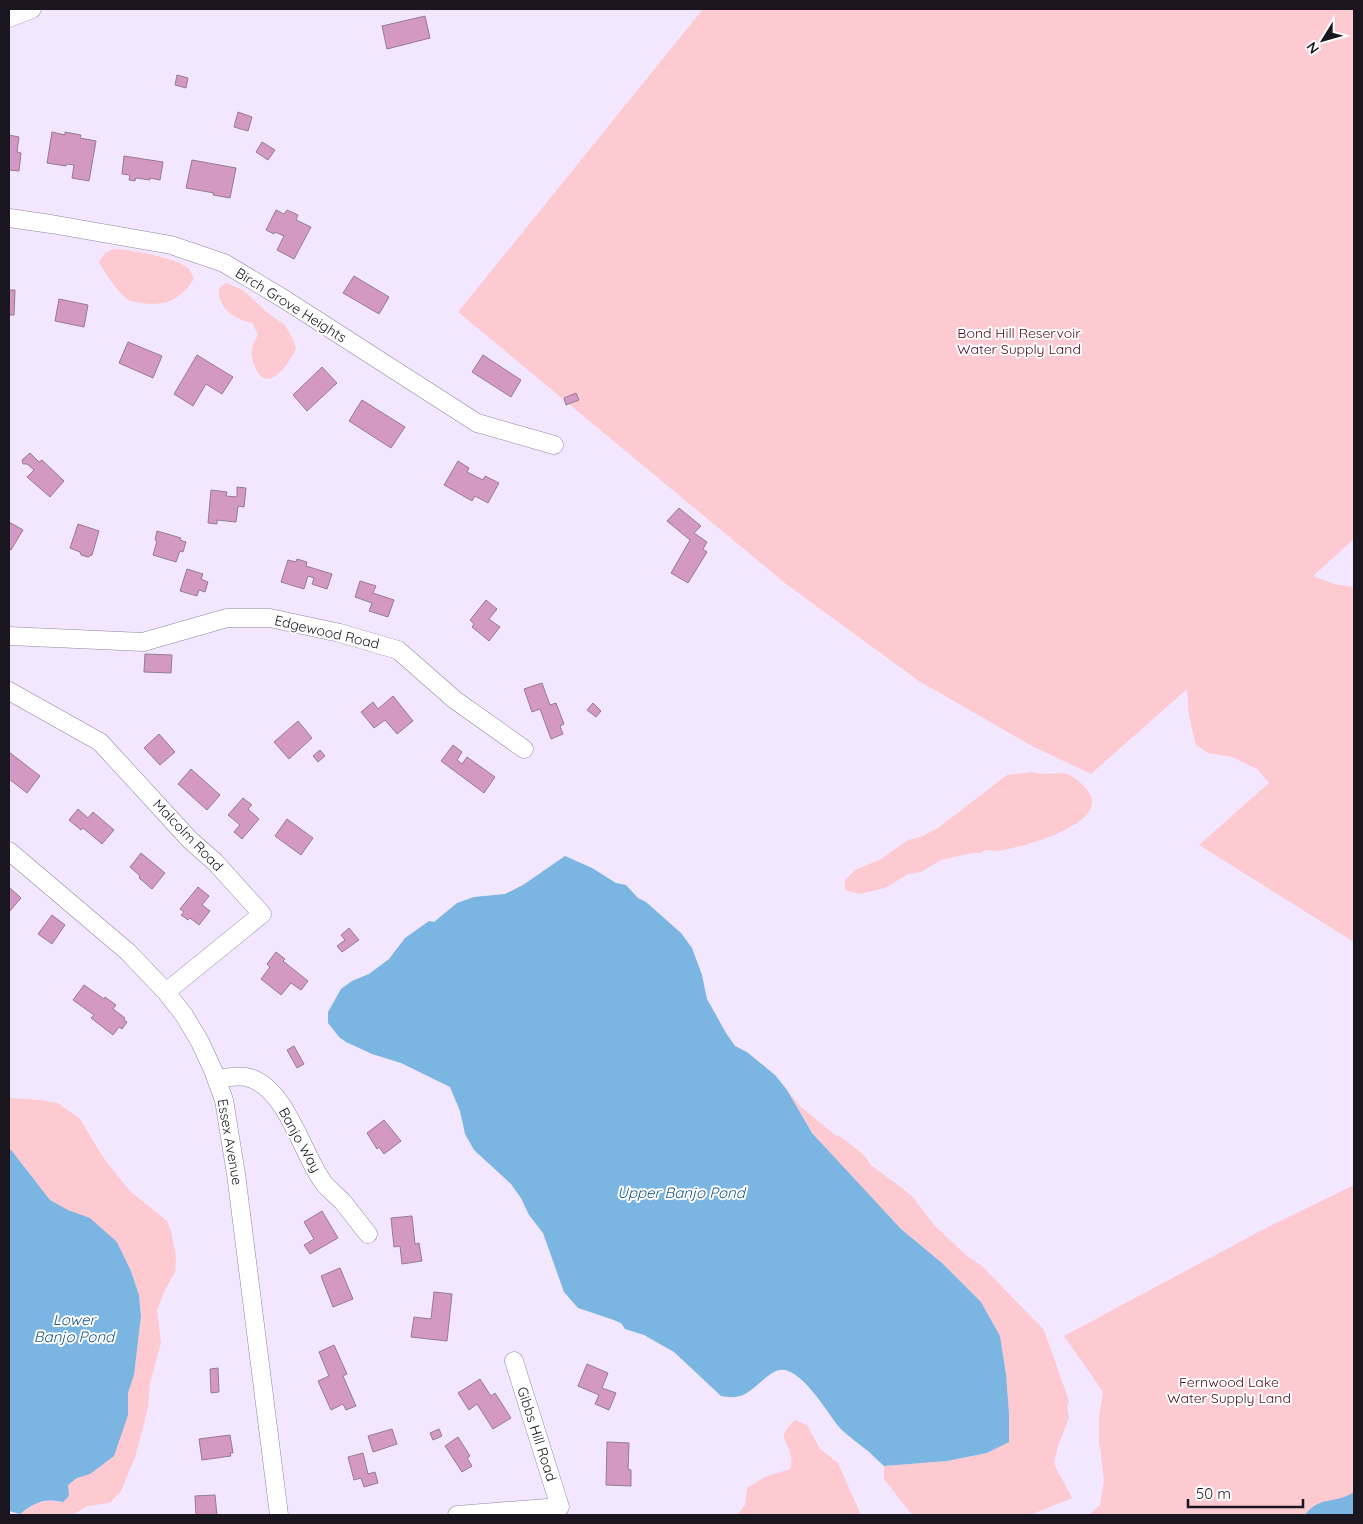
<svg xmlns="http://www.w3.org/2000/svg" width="1363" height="1524" font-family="Quicksand,sans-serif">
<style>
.green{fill:#fecad2}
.water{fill:#7bb5e2}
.building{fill:#d499c3;stroke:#957c8e}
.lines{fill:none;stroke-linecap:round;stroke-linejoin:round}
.minor-casing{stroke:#91859f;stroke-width:19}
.minor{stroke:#fff;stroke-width:18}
.labels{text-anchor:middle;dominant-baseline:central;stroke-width:4;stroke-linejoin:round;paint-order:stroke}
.street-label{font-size:14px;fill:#1a161f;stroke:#fff}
.park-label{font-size:14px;fill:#4d0c20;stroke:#fff}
.water-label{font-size:15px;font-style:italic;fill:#175884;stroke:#fff}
</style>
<rect width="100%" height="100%" fill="#f2e7fe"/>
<path class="green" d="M703,9H1354V539L1313,576L1334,584L1354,587V942L1199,845L1269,783L1257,769L1232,757L1208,753L1196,745L1189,716L1187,689L1091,774L1032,746L919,681L786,584L458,312Z
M113,249C128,249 179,258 189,269C191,271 192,276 194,279C181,299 165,307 142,303C137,302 131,302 127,299C115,289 106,275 99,262L105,253Z
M226,283L243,290L270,315L284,324L292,337L296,348C291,362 267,397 255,367C253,363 251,354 252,348C253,344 256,339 258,334L252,323C234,319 217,308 219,288Z
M1032,772C1037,773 1042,774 1047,774C1053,774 1061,772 1067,774C1074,777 1083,784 1088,791C1113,824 1017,849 997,851C993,851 989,850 985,850L981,853H972L941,860L921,872L908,874L885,888L860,894L845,890V880L855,870L881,859L908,840L921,837L938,828L1007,775Z
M787,1090L799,1105L835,1135L841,1137L863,1154L871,1165L911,1195L935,1226L968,1257L981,1265L1044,1330L1069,1401L1067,1407L1069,1418L1058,1446L1054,1464L1072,1498L1030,1515H912L884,1479V1466L947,1461L987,1453L1008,1442L1009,1413L1006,1374L1000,1336L981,1302L942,1263L901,1229L866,1192L812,1133Z
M9,1098L40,1100L58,1103L80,1119L103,1157L120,1179L131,1192L167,1221L171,1231L176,1256L175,1272L166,1288L157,1310L161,1343L150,1383L148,1407L142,1432L135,1457L121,1491L110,1503L87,1506L72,1515H22L20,1514C36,1502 43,1499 64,1502L68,1485L77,1478L90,1473L128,1415V1393L134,1375L141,1316L139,1295L131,1271L117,1242L68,1210L50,1200L12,1151L9,1149Z
M1354,1185V1515H1089L1100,1505L1104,1480L1099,1440V1417L1103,1392L1064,1336L1264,1229Z
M795,1420L807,1425L820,1449L838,1463L861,1515H737L745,1505L747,1488L765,1477L790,1469C791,1465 792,1460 791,1457C788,1438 775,1439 795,1420Z"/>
<path class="water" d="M565,856L592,868L616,883L626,885L638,898L646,902L681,933L692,948L702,975L707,999L726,1033L735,1046L747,1052L775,1075L787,1090L812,1133L901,1229L942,1263L981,1302L1000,1336L1006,1374L1009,1413V1442L987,1453L947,1461L884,1466C877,1460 871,1453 864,1448C857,1442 849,1437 843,1431C829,1418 798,1357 774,1372C754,1384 748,1402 721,1396L674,1352L644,1335L625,1329L621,1323L611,1319L578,1308L564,1292L543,1233L529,1215L521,1198L511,1184L474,1150L465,1134L460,1111L450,1087L401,1063L372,1054L346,1042L339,1037L328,1023V1012L341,989L352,981L369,974L389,959L405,938L429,921L434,922L457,903L474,897L505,894L523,885Z
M9,1149L12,1151L50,1200L68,1210L90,1218L117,1242L131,1271L139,1295L141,1316L134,1375L128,1393V1415L114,1456L90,1474L77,1478L68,1485L69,1496L63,1502C43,1498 36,1502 20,1514L9,1511Z
M1354,1492V1515H1305C1320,1495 1334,1505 1354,1492Z"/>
<path class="building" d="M425,16L430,38L387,49L382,26Z
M177,75L188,78L186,88L175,85Z
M238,112L252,117L248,131L234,127Z
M52,132L65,135V132L81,135L80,138L96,141L89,181L72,178L74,165L66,164V166L47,163Z
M9,135L19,137L17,152L21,153L19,171L9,170Z
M262,142L275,150L268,160L256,152Z
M124,156L163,162L160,180L150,178V180L136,178L135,181L129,180L130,175L122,174Z
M192,160L236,168L230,198L213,195L214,193L186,188Z
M276,210L284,214L287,210L298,215L296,220L311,227L294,259L277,250L284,236L275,232L274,234L266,230Z
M354,276L389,297L379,314L343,293Z
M9,290H15L14,315H9Z
M59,299L88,305L84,327L55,321Z
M128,342L162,356L153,378L119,363Z
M197,355L233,377L222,394L206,384L193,406L174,394Z
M483,355L521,380L511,397L472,372Z
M322,367L337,383L307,411L293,395Z
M576,393L579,400L566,405L564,398Z
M362,400L405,427L391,448L349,421Z
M30,453L39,462L42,460L64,481L50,497L27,477L34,470L27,464H23L22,460Z
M458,461L469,468L467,472L483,480L485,476L499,483L488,503L475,496L472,501L444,485Z
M237,487L246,488L244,507L238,506L236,522L217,520V524L208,523L211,490L227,492L226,496L237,497Z
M679,508L701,526L694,533L707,542L703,549L707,552L688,583L671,573L690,540L667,521Z
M9,522L23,530L11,550L9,548Z
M78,524L99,531L92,555L88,557L81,555L80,552L70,548Z
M157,531L181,538L180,540L186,542L183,552L180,551L176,562L153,555L157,541L155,540Z
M297,559L307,562L306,566L332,574L327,589L312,584L314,578L308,576L304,589L281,582L288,560L296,562Z
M187,569L203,574L201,579L208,582L205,592L199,590L197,596L180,591Z
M360,581L376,586L373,593L394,600L388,617L369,611L372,603L355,597Z
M486,600L497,609L489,619L500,627L489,641L472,627L474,624L470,620Z
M145,654L172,655L171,673L144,672Z
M542,683L550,705L556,703L564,724L560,726L563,734L551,739L540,709L532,712L524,689Z
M393,696L413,721L397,734L385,720L374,728L361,712L373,702L378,709Z
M593,703L601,711L596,717L587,710Z
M298,721L312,738L289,759L274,742Z
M159,734L175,752L160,765L144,748Z
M453,745L462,752L457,760L462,764L467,757L495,777L484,793L441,761Z
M320,750L325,756L318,762L313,756Z
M9,752L40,776L27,793L9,779Z
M191,769L220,795L207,810L178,784Z
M243,798L252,805L248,809L259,819L242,839L234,832L240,825L228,815Z
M78,809L88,818L93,812L114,830L102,844L83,828L81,830L69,820Z
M287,819L313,838L301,855L275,836Z
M141,853L165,873L152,889L139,878L140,876L130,867Z
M9,887L21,898L9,912Z
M198,887L209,896L202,905L210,911L199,925L190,918L188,920L181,915L184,912L180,909Z
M52,915L65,925L52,944L38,934Z
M349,928L359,940L342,952L337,946L345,940L341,935Z
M276,952L285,959L283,961L308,981L301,990L291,983L281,995L261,979L270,967L267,964Z
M84,985L104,999L105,997L116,1005L113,1009L125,1018L124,1020L127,1022L122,1029L119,1027L113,1035L91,1018L94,1015L73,1000Z
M294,1046L304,1064L297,1068L287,1050Z
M384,1120L401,1141L384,1154L379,1147L377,1149L367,1133Z
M322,1211L338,1238L310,1254L304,1245L314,1239L304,1222Z
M412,1216L415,1244L419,1243L422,1261L402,1264L400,1246L394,1247L391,1218Z
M340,1268L353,1299L333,1307L321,1276Z
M434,1292L452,1294L447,1341L411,1337L414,1317L431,1319Z
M334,1345L347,1374L343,1376L356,1406L346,1410L343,1404L331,1410L318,1381L329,1376L319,1352Z
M587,1364L608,1373L602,1388L616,1393L609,1410L595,1404L599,1395L578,1386Z
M218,1368L219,1392L211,1393L210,1369Z
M480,1379L491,1396L495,1393L511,1418L493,1429L477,1404L469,1410L458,1393Z
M392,1429L397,1444L373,1452L368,1436Z
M439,1429L442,1436L433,1440L430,1433Z
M230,1435L233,1453H230L231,1456L202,1460L199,1439Z
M458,1437L470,1456L467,1458L472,1466L462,1472L445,1446Z
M607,1442L629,1443L628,1469L631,1470V1486L606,1485Z
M363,1453L368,1474L375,1472L378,1483L364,1487L361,1478L354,1480L348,1457Z
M215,1495L217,1515H196L195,1496Z"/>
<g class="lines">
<g class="minor-casing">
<path id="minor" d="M9,18L32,9
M9,218L51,224L171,245L224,263L284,299L477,423L554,445
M9,636L143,642L227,618H270L340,633L398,650L455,700L524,749
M9,691L100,742L190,840L215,862L262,914L166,992
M9,851L128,952L166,992L184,1015L200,1042L213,1070L224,1100L236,1174L279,1515
M216,1079C225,1078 237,1075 246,1077C286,1085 302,1154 323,1182C328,1189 336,1195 342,1201C351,1212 359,1223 368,1234
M457,1515L560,1507L514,1361"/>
</g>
<use href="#minor" class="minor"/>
</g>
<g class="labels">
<g class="street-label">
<text transform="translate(291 305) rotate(32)">Birch Grove Heights</text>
<text transform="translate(327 632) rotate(13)">Edgewood Road</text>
<text transform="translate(188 835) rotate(46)">Malcolm Road</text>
<text transform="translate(300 1140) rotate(61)">Banjo Way</text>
<text transform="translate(230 1142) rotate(80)">Essex Avenue</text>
<text transform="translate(537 1434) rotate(72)">Gibbs Hill Road</text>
</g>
<g class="park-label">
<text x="1019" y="333">Bond Hill Reservoir<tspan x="1019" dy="16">Water Supply Land</tspan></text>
<text x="1229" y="1382">Fernwood Lake<tspan x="1229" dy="16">Water Supply Land</tspan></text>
</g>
<g class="water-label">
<text x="681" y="1192">Upper Banjo Pond</text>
<text x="74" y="1319">Lower<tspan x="74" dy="17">Banjo Pond</tspan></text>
</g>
</g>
<rect width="1363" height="1524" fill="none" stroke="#1a161f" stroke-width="20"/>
<g transform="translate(1323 40) rotate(233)" stroke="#ffffff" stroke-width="4" paint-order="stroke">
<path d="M0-4L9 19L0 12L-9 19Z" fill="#1a161f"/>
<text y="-8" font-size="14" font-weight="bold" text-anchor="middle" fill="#1a161f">N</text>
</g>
<path d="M1188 1499v8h115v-8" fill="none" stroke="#1a161f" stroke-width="2.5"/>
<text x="1196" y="1499" font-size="15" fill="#1a161f" stroke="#ffffff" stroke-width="4" paint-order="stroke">50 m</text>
</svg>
